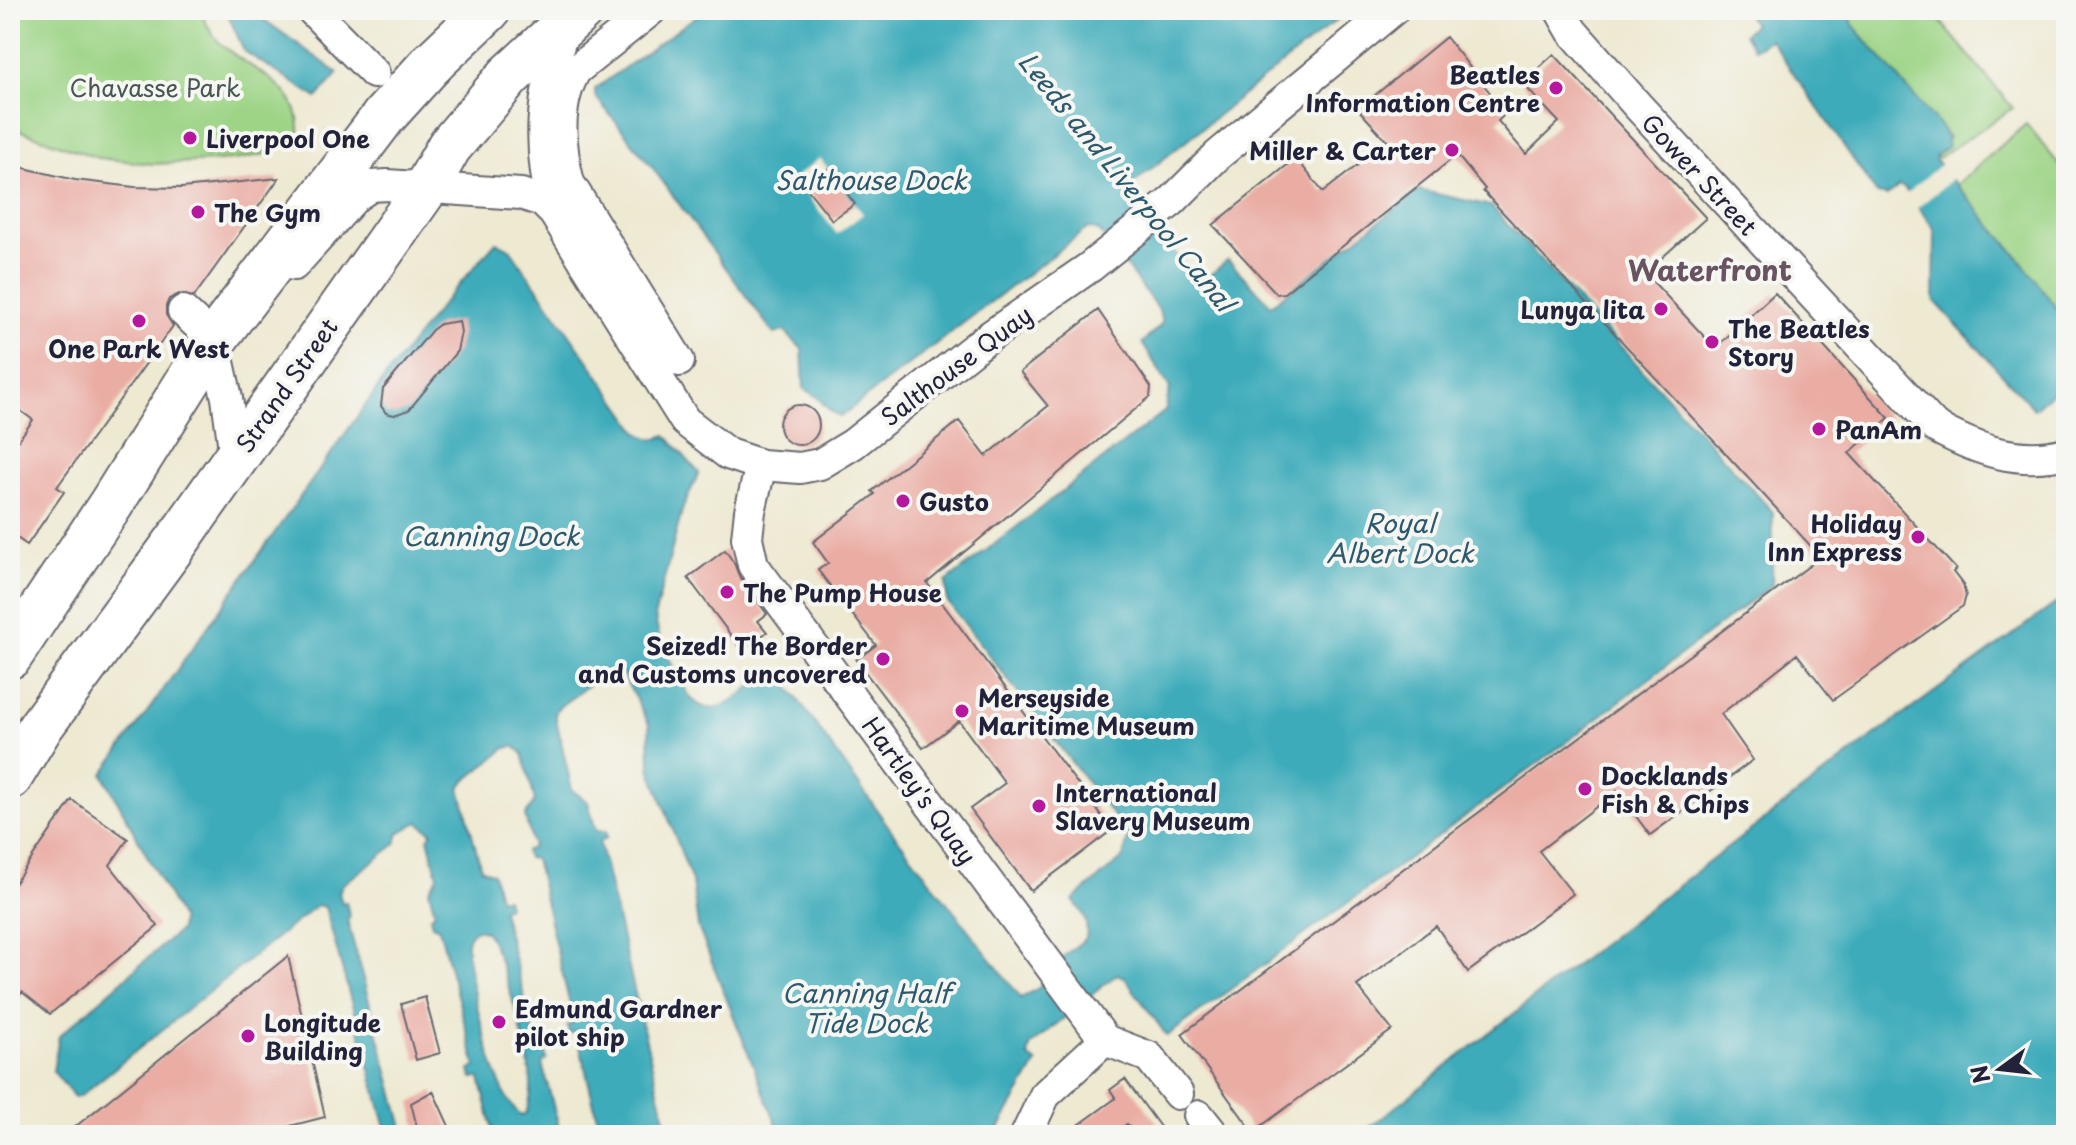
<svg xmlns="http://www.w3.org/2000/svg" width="2076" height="1145" font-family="'Playpen Sans',sans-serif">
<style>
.green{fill:#9dd486;stroke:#607b60;stroke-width:2}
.water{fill:#3cabba;stroke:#2f667a;stroke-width:2;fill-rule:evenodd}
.pier{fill:#eee9d1}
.building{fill:#eaada4}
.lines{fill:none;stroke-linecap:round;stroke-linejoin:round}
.minor-casing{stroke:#696870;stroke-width:34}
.highway-casing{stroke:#696870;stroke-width:48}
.minor{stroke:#fff;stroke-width:30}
.highway{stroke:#fff;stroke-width:44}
.poi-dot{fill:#b5179e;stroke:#f6f6f2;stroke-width:3}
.labels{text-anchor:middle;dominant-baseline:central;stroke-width:8;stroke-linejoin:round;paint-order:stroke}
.poi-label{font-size:24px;font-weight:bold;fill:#22223b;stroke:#f6f6f2;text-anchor:start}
.park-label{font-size:24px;fill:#475752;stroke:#f6f6f2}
.street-label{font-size:24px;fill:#22223b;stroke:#f6f6f2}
.water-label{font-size:26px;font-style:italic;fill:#2c596e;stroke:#f6f6f2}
.quarter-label{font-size:28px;font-weight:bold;fill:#685360;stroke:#f6f6f2}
</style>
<rect width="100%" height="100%" fill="#f6f6f2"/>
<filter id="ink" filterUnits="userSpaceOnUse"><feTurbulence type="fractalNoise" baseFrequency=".0125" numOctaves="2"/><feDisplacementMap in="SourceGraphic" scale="16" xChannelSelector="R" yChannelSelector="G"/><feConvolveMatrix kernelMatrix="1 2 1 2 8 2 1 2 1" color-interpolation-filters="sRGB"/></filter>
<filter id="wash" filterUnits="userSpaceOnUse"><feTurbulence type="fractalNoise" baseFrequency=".006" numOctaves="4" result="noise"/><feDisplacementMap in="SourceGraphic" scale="32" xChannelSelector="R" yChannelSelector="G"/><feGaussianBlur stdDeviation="1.8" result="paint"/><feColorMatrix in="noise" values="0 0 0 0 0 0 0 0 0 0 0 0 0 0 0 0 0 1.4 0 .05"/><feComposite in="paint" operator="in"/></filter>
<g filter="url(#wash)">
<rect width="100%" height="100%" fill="#eee9d1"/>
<path class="green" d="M10,10H199C205,20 211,34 219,42C251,74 303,82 299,136L266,154L234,160L153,164L98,158L10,127Z
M1848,10H1931L2013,108L1935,160V156L1948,138L1853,25Z
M2026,124L2066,173V321L2019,258L1956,185Z"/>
<path class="water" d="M226,10H254L259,16L338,73L317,98L244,51Z
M705,10H1349L1130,186L1131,196L1194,277L1205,279L1228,260L1271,305L1419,190L1491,206L1773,512L1772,585L1565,743L1167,1036L1124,977L1117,974L1030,1046L1028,1057L1037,1063L995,1135H781L698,927L692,882L650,768L649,724L622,673L613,670L606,672L558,708L555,714L572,790L588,802L596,831H606L607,838L599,841L638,1006H647L649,1013L640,1016L669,1135H601L577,1033H569L567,1026L574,1022L535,859L527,858L525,851L533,847L525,816L535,801L523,754L514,746L506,748L463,783L460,788L481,868L493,874L499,898H506L508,906L502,910L538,1051L545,1052L547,1059L542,1063L561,1135H494L480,1078H472L470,1070L476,1066L439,928L432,925L430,917L435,913L429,890L438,877L428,838L432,832L418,822L399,833L396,844L342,885L339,893L342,903L346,902L350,918L347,919L405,1135H388L325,907L317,905L80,1096L74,1097L53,1071L59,1036L180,930L181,919L103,774L389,372L444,302L496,242L510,249L639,433C649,439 655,441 666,435L699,473L683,507L655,614C657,638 667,657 679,677C683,683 686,693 692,699C726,733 754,662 784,680L894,834L1021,998L1040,987L1043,973L1086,938C1089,922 1083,912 1073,900L1124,857L1128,835L947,601L946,582L1165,411L1170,388L1142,343L1162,324L1159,310L1099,231L1088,228L840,417C825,411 821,395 804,389L802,349L784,331L774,334L652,167L595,96V89ZM476,929L485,931C502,953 532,1060 531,1088C531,1097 529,1105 526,1113L521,1115C513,1108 507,1100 503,1090C491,1065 465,970 467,944C467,937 470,933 476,929Z
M1743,10H1848L1853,25L1944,131L1948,146L1935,156L1936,161L2019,258L2066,321V380L2034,409L1934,300L1935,230L1904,188L1899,186L1887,196L1877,194L1770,39L1754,49L1744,34L1754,24Z
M2066,596V1135H1360L1616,933L1874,736Z"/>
<path class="pier" d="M820,158L863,214L837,234L794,178Z
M1942,163L1955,177L1916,209L1905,195Z"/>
<g id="blocks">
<path class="building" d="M1446,37L1506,113L1498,121L1526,154L1559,122L1522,83L1554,54L1590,93L1706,218L1645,273L1715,348L1775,293L1889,418L1849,453L1956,569L1953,572L1963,585L1966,596L1963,606L1833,700L1797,654L1721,714L1753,760L1650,835L1617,791L1539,851L1573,894L1468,972L1436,926L1357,986L1392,1030L1253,1132L1182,1034L1821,557L1483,191L1485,189L1457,155L1284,293L1277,294L1213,225L1296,158L1323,192L1354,168L1387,141L1358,109Z
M10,162L24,168L75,180L134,187L182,188L279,178L194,297L179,294L169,299L166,306V315L173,326L57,487L64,492L27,545L10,533V452L33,420L10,403Z
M828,169L855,204L832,220L805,186Z
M1098,310L1151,387L1150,397L927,583L1112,830L1031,891L970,809L1005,783L959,721L923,748L856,660L876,645L818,570L828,563L813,542L875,494L872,491L959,421L986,456L1048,406L1020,372Z
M459,321L461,332L457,351L409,410L394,415L386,413L381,406L383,389L432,330L440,324Z
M779 425a20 20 0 1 1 40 0a20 20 0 1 1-40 0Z
M725,550L734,563L739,576L767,614L758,621L767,632L742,650L688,578Z
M72,800L128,839L110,865L158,926L50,1014L22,992L10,1009V890Z
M288,956L325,1117L255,1135H65Z
M425,997L440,1053L416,1060L401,1004Z
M1125,1079L1166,1135H1135L1127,1124L1111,1135H1065L1116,1098L1110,1090Z
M433,1091L453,1135H419L411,1103Z"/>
</g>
</g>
<g filter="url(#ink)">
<use href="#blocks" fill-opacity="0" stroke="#696870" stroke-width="2"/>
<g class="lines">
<g class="minor-casing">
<path id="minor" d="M312,10L374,73
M651,10L576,70C556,103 560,147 569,183L679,361
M1560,10L1572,31L1637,105L1935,427C1977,450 2018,465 2066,453
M554,213C537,146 540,95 564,31
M294,265L356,196L371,186L387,185L521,194L542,201L554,213L685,421L728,454L761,465L800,468L820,464L853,444L983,341L1090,267L1172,201L1218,155L1393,10
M183,311L214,340L227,398L235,456
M761,465L750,511L747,538L753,565L1105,1040L1149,1057L1178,1094
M1199,1116L1214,1135
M1026,1135L1045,1095L1105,1040"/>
</g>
<g class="highway-casing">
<path id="highway" d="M10,656L111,504L214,340L384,116L433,62L488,10
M10,777L41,726L177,541L426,188L449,147L509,76L581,10"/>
</g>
<use href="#minor" class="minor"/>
<use href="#highway" class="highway"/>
</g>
</g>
<g class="poi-dot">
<circle cx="1556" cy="88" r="8"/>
<circle cx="190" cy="138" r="8"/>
<circle cx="1452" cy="150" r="8"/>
<circle cx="198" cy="212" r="8"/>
<circle cx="1661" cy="309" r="8"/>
<circle cx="139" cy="321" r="8"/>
<circle cx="1712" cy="342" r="8"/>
<circle cx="1819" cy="429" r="8"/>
<circle cx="903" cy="501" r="8"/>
<circle cx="1918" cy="537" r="8"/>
<circle cx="727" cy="592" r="8"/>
<circle cx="883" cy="659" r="8"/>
<circle cx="962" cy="711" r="8"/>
<circle cx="1585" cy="789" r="8"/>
<circle cx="1039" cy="806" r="8"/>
<circle cx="499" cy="1022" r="8"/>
<circle cx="248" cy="1036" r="8"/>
</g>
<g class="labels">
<g class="poi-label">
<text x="1540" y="74" text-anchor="end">Beatles<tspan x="1540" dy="28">Information Centre</tspan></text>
<text x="206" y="138">Liverpool One</text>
<text x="1436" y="150" text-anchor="end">Miller &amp; Carter</text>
<text x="214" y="212">The Gym</text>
<text x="1645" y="309" text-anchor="end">Lunya lita</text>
<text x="1728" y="328">The Beatles<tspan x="1728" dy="28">Story</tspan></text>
<text x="139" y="348" text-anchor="middle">One Park West</text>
<text x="1835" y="429">PanAm</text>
<text x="919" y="501">Gusto</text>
<text x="1902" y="523" text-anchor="end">Holiday<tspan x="1902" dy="28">Inn Express</tspan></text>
<text x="743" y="592">The Pump House</text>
<text x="867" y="645" text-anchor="end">Seized! The Border<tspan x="867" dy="28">and Customs uncovered</tspan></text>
<text x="978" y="697">Merseyside<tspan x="978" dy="28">Maritime Museum</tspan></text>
<text x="1601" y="775">Docklands<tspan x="1601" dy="28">Fish &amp; Chips</tspan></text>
<text x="1055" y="792">International<tspan x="1055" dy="28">Slavery Museum</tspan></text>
<text x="515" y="1008">Edmund Gardner<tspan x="515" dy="28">pilot ship</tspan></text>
<text x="264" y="1022">Longitude<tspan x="264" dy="28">Building</tspan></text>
</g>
<g class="park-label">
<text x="155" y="87">Chavasse Park</text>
</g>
<g class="street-label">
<text transform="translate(1700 174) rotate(47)">Gower Street</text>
<text transform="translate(956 365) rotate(-37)">Salthouse Quay</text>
<text transform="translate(286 385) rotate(-55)">Strand Street</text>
<text transform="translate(920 790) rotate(54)">Hartley's Quay</text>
</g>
<g class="water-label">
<text x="871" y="179">Salthouse Dock</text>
<text transform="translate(1127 181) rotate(51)">Leeds and Liverpool Canal</text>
<text x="1400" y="522">Royal<tspan x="1400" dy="30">Albert Dock</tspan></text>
<text x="491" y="535">Canning Dock</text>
<text x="866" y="992">Canning Half<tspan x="866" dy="30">Tide Dock</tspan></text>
</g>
<g class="quarter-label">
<text x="1710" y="269">Waterfront</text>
</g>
</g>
<rect width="2076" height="1145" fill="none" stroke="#f6f6f2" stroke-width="40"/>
<g transform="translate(2000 1069) rotate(255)" stroke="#f6f6f2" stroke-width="6" paint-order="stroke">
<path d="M0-6L14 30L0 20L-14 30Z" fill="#22223b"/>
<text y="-12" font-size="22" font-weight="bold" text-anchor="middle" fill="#22223b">N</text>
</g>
</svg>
